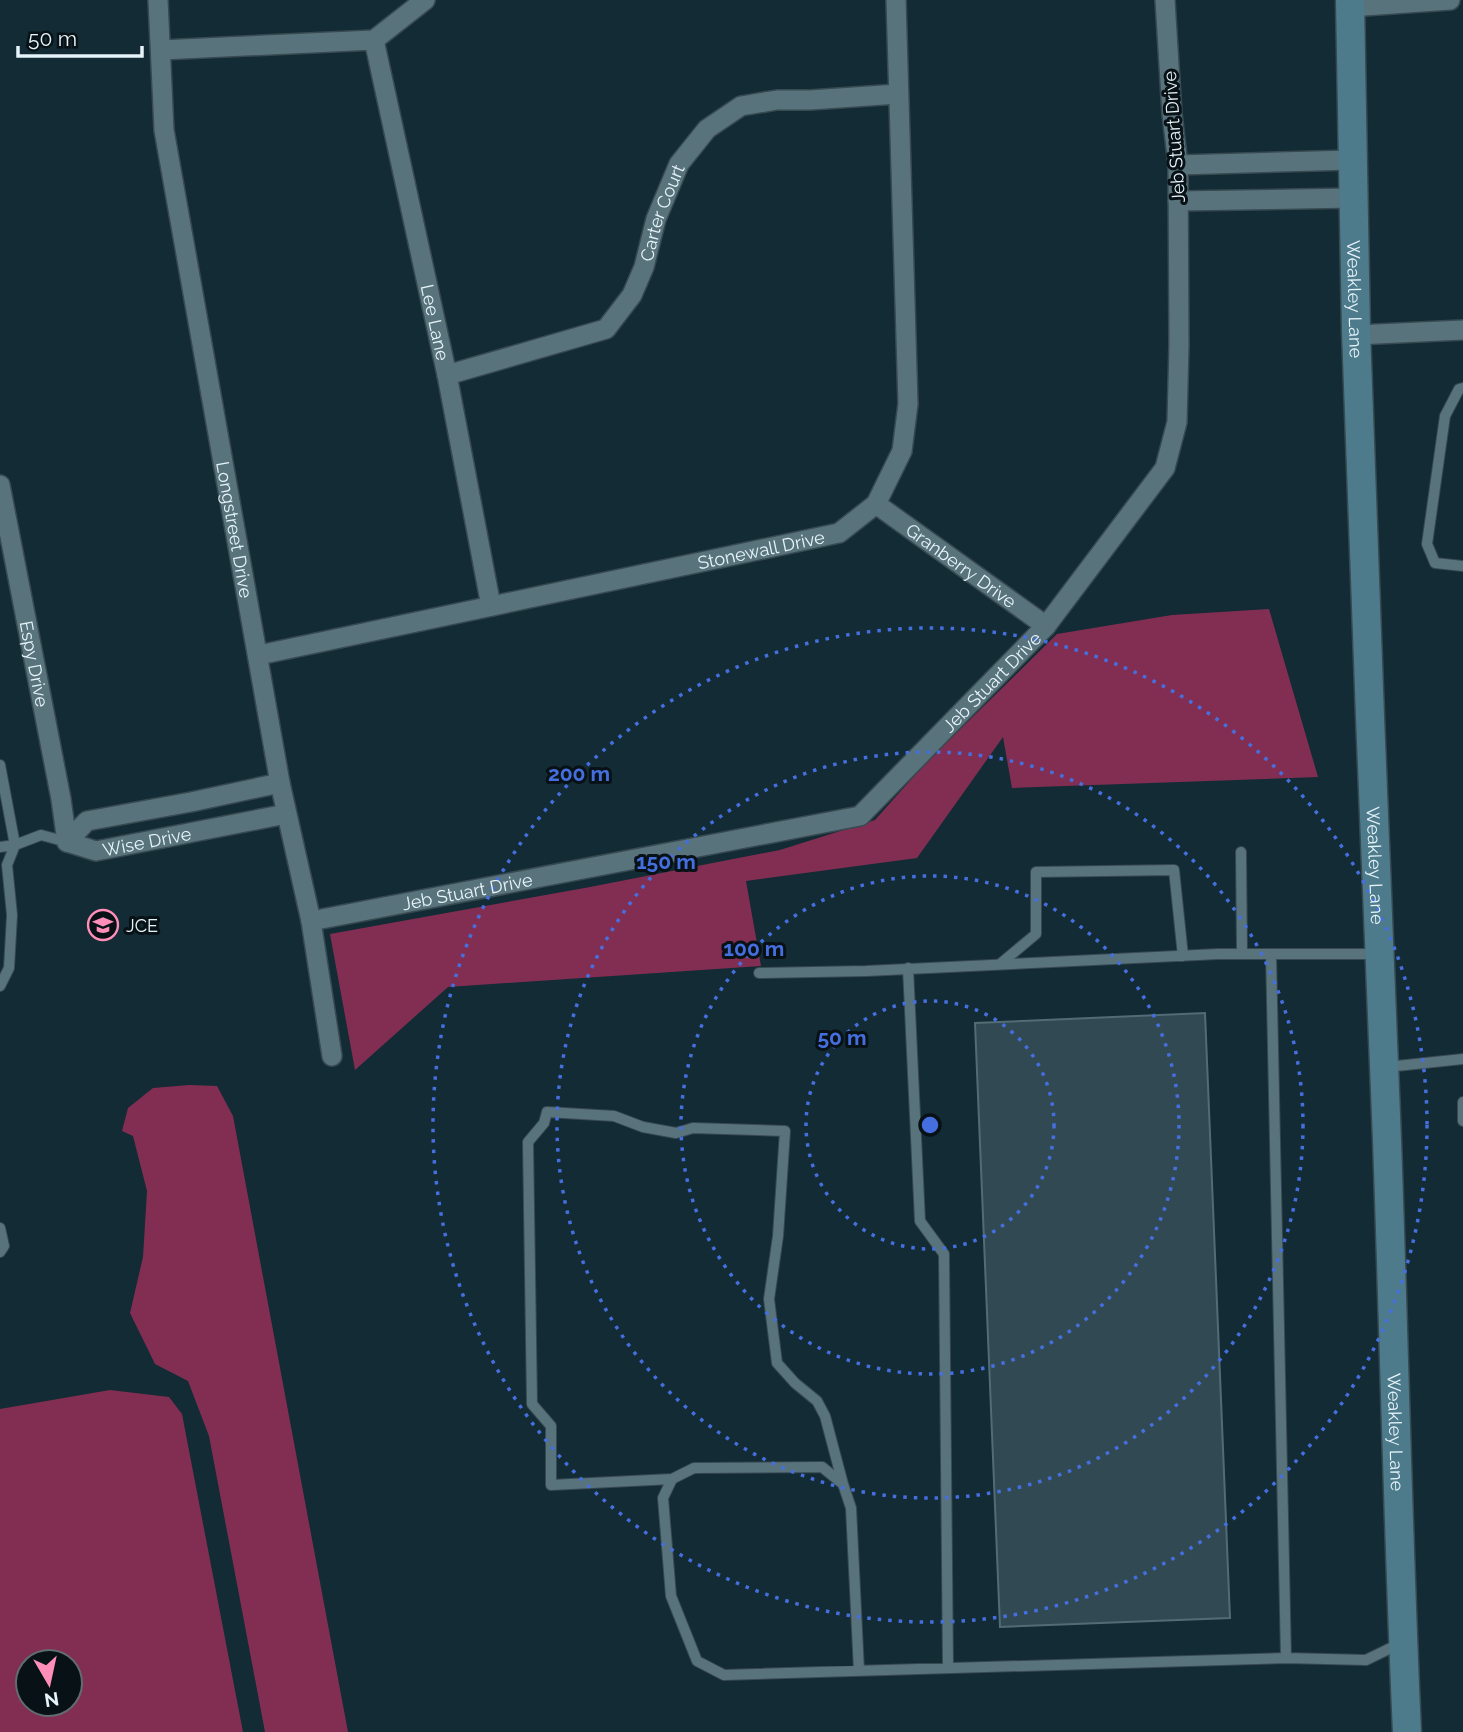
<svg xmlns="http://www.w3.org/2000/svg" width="1463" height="1732" font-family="Raleway,sans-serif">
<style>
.forest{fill:#822e53;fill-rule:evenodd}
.building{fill:#314953;stroke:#526c76;stroke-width:2}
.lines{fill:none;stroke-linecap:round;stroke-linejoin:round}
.lane-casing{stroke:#374951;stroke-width:12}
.street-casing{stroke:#374951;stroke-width:22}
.secondary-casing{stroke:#374951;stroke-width:31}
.lane{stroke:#59737d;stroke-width:10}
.street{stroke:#59737d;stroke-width:19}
.secondary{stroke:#4d7b8b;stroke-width:28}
.ring{fill:none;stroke:#456fdf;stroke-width:3.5;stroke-dasharray:3.5 7}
.labels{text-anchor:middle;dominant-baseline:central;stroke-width:6;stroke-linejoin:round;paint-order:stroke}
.street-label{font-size:18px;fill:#e6f4fa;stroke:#081216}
.poi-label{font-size:18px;fill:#e6f4fa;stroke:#081216;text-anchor:start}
.centre{fill:#456fdf;stroke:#081216;stroke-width:3.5}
.ring-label{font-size:21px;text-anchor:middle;font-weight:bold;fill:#456fdf;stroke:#081216;stroke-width:6;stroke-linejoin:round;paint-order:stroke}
</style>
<rect width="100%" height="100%" fill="#132b34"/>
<path class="forest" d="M1269,609L1318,777L1012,788L1003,737L917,858L746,881L761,966L448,987L355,1070L330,934L590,887L780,850L875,820L924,765L1057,634L1172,615Z
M189,1085L217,1086L233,1116L348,1732H265L209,1436L188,1381L155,1364L130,1313L143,1257L147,1191L133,1136L122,1131L128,1108L153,1088Z
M110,1390L169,1397L182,1414L243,1732H0V1409ZM28,1662H70V1704H28Z"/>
<path class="building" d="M1205,1013L1230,1618L1000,1627L975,1023Z"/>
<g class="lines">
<g class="lane-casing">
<path id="lane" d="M1463,388L1459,389L1445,416L1427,544L1435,563L1463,566
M0,765L15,845L7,865L12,915L9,968L0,986
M0,847L15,845L41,835L67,842
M1241,852L1242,954
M1271,954L1286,1658
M1000,964L1036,934V872L1174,870L1183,956
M908,968L920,1221L944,1254L948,1667
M759,973L866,971L1218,954H1377
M1387,1067L1463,1059
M1463,1102V1121
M0,1228L4,1246L0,1252
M672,1479L551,1485V1426L532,1404L528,1142L544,1123L547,1112L614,1116L643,1127L676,1133L693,1128L785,1131L778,1236L769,1299L777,1363L795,1383L817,1401L825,1416L843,1484
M859,1671L851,1508L843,1484L822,1467L694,1468L672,1479L663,1498L671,1596L697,1661L724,1675L1286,1658L1366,1660L1399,1644"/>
</g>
<g class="street-casing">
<g id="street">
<path id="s1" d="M158,0L164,130L280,783L311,921L332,1056"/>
<path d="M1350,7L1450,0"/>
<path id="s2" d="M374,40L447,375L491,606"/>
<path d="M161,50L374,40L425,0"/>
<path d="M1178,165L1352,160"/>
<path d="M1178,201L1353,198"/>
<path d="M1356,335L1463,330"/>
<path id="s3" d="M447,375L606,329L632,295L644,267L656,219L679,164L707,129L741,106L777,100H810L898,94"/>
<path id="s4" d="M0,485L61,799L67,842"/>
<path id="s5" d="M876,504L1046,626"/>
<path id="s6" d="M259,655L839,533L876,504L902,451L908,404L896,0"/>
<path d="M67,842L87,821L191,802L280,783"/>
<path id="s7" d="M67,842L96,851L286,814"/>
<path id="s8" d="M311,921L860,816L1046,626L1165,468L1177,422L1179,345L1178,165L1172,114L1165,0"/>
</g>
</g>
<g class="secondary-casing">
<g id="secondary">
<path id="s9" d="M1350,0C1353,110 1353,221 1356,331C1365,601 1376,870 1387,1140C1394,1337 1398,1535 1407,1732"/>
</g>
</g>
<use href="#lane" class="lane"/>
<use href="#street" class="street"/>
<use href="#secondary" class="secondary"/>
</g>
<g class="ring">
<circle cx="930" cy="1125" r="124"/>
<circle cx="930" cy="1125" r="249"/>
<circle cx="930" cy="1125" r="373"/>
<circle cx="930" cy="1125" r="497"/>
</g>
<defs>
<g id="school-ring" transform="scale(1.575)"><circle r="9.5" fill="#081216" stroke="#ff8eb9" stroke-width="1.5"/><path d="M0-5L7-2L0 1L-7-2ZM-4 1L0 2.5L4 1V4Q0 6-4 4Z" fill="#ff8eb9"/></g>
</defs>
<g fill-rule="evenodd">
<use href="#school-ring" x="103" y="925"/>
</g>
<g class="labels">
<g class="street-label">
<text transform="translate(1174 137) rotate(-94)">Jeb Stuart Drive</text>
<text stroke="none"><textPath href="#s3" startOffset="296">Carter Court</textPath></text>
<text stroke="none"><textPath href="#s9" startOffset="299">Weakley Lane</textPath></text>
<text stroke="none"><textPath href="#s2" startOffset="289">Lee Lane</textPath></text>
<text stroke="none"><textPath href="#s1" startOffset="536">Longstreet Drive</textPath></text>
<text stroke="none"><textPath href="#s6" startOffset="513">Stonewall Drive</textPath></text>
<text stroke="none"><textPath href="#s5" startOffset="105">Granberry Drive</textPath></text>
<text stroke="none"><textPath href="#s4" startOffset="182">Espy Drive</textPath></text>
<text stroke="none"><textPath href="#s8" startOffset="747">Jeb Stuart Drive</textPath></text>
<text stroke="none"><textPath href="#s7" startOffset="82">Wise Drive</textPath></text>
<text stroke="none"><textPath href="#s9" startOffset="866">Weakley Lane</textPath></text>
<text stroke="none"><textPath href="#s8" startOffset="159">Jeb Stuart Drive</textPath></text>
<text stroke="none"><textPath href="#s9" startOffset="1433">Weakley Lane</textPath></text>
</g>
<g class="poi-label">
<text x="126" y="925">JCE</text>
</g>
</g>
<circle cx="930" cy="1125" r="10" class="centre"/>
<g class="ring-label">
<text x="579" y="781">200 m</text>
<text x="666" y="869">150 m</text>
<text x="754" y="956">100 m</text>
<text x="842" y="1045">50 m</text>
</g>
<g transform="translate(49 1683) rotate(171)"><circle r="33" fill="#081216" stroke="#616c71" stroke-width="2"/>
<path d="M0-5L12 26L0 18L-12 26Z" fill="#ff8eb9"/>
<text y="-10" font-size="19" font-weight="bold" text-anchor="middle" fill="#e6f4fa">N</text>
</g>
<path d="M18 46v10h124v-10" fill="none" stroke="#e6f4fa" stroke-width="3.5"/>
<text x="28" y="46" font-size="21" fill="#e6f4fa" stroke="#081216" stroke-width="5" paint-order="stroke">50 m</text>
</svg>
